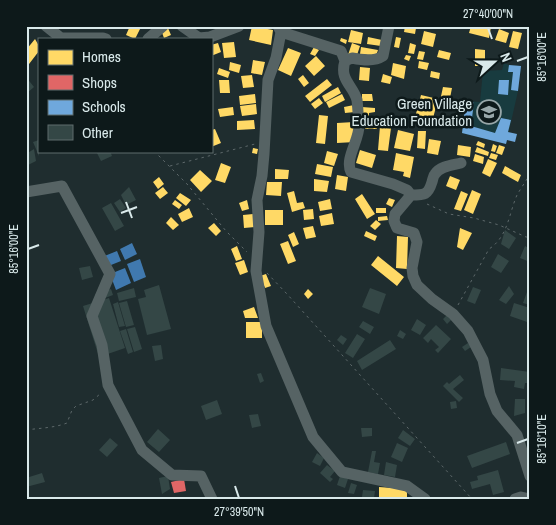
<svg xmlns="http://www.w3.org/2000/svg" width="556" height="525" font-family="'Archivo Narrow',sans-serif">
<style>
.built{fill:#183b3f}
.water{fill:#4079af}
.homes{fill:#ffd966}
.shops{fill:#e06666}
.schools{fill:#6fa8dc}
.building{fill:#344746}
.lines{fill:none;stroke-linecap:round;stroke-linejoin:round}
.path{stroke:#5d686a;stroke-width:1;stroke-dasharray:2.5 4;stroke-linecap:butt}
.minor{stroke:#566364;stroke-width:11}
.ticks{fill:none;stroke:#d9e9ea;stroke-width:2}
.labels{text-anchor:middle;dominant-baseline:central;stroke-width:5;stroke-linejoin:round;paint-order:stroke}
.poi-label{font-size:15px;fill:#d9e9ea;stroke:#0d191a;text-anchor:end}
.neatline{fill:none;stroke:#d9e9ea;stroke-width:2}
.ticks-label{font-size:12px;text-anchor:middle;fill:#d9e9ea}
</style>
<rect width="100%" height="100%" fill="#1f2d2f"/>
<path class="built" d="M504,63L509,65L521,66L518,91L506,144L462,133L466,101L480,102L483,71L502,70Z"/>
<path class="water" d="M132,243L137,254L125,260L120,249Z
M117,251L121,261L106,267L102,257Z
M140,259L146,277L134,282L127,264Z
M125,268L131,283L116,290L110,274Z"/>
<path class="homes" d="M130,26L141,27L135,39L126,35Z
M252,26L273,30L271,45L249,40Z
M405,26L416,28L415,34L404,32Z
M471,26H487L491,27L489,38L469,33Z
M168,28L171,35L164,38L161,30Z
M499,29L509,33L506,43L495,40Z
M351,30L363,33L361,44L348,42Z
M424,31L436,34L433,47L421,44Z
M513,31L522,33L518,49L509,47Z
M368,37L382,40L381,46L367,44Z
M396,37L401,38L399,48L394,47Z
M341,38L347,40L346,44L340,41Z
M35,39L39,46V51L26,68V50Z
M234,42L236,57L224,58L222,43Z
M218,43L221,52L211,56V45Z
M352,43L360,46L356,58L348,55Z
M410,43L416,45L414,54L408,53Z
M314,47L319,50L315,56L310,54Z
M361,47L378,50L376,56L360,54Z
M288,48L301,53L291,76L278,70Z
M475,49L485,50V66H475Z
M439,50L451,53L449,60L437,57Z
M419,51L425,52L423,60L417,59Z
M406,55L411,56L409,61L404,59Z
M316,56L325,66L314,76L305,66Z
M253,60L265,62L262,75L251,73Z
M419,61L429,63L427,70L418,68Z
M230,62L241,65L239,73L229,70Z
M393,63L406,66L404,79L391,75Z
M360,67L370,68L369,81L359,80Z
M219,68L230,72L228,78L217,74Z
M431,71L440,73L439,79L430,77Z
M383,74L392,77L390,84L381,82Z
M252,75L254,87L243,88L241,76Z
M303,75L309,83L304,87L298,79Z
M327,79L332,85L310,102L305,96Z
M219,80H229L230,93H220Z
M338,87L341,93L325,102L322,96Z
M443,87L452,88L449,103L440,101Z
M255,94L256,103L240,105L239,96Z
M342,94L345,100L329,108L326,102Z
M362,94H372L373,101H362Z
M421,95L438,99L431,126L414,121Z
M319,98L323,103L315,109L311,104Z
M256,104L257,114L242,116L240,106Z
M354,105L355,112L345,113L344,107Z
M233,107L234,115L220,117L218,109Z
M362,107L375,108V112L369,113V116H362Z
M319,115L328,116L325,144L316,143Z
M366,117L378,118L377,129H365Z
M254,120L255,129L237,130V121Z
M354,122L355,142L337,143V123Z
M380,126L391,128L388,151L378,150Z
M215,129L221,143L211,147V130Z
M398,130L414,134L410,151L394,148Z
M418,131H426L425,149L417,148Z
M429,139L441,141L438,155L427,153Z
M478,141L485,144L484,148L476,145Z
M493,144L497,146L495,152L491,151Z
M458,145L471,147L470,157L457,155Z
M499,145L505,147L502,155L496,153Z
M477,147L489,152L488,156L475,152Z
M253,148L258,149L257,154L252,153Z
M360,150L376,155L372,168L356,163Z
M327,151L338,154L334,166L324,163Z
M396,153L414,157L410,178L403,176L404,172L393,170Z
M491,153L498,155L496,160L489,158Z
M475,154L484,157L483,164L473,161Z
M488,159L497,163L490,177L482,173Z
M221,163L231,167L225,183L215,180Z
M317,164L333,167L331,177L315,174Z
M505,166L521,175L518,182L502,173Z
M275,169L289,170L288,179H275Z
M200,170L212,181L201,192L190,180Z
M337,175L348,177L346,191L335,189Z
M450,176L460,180L456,190L446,186Z
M159,177L164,184L158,189L153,182Z
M314,179L329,181L327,192L314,191Z
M267,182H282L281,196L266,195Z
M163,187L168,193L160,199L155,193Z
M472,190L481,194L473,214L464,210Z
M294,191L297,203L303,202L305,208L292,212L287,193Z
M461,191L468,194L461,211L454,209Z
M180,193L191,200L186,206L176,198Z
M362,194L375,214L367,219L355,199Z
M389,198L395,200L392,207L386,204Z
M330,199L332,209L320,211L318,202Z
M175,200L182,205L179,209L172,204Z
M247,200L249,209L242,211L239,203Z
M189,208L193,217L182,222L178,214Z
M376,208H386V213H376Z
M313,209L314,219L304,220L303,210Z
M265,210H283V225H265Z
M332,213L334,224L321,226L319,216Z
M253,214L255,227L244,228L243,215Z
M387,216L388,220L378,221V217Z
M171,217L179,225L173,230L166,223Z
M376,220L381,224L375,230L370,226Z
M214,223L221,231L216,236L208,228Z
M313,226L316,237L306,239L303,228Z
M460,228L472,233L463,250L457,247Z
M366,231L377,236L375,241L364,236Z
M294,232L299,244L293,247L288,235Z
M397,236L408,237L407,269L396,268Z
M288,241L296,261L288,264L280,244Z
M237,246L242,259L236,261L231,249Z
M378,256L404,277L397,286L371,265Z
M244,260L248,272L240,275L235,263Z
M266,274L271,286L265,288L260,276Z
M308,289L313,294L308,299L304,294Z
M254,307L258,318H245L243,311Z
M246,322H262V338H246Z
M379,487L407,489V499H379Z"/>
<path class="shops" d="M184,479L186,491L174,493L171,482Z"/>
<path class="schools" d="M509,65L521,66L518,91L511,90L513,72H508Z
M499,80H509L508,95L498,94Z
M466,101L474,102L471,126L495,133L501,118L511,120L508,132L517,134L515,142L507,140L506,144L462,133Z"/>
<path class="building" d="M26,77L34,87L26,94Z
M39,140V156L33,142Z
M34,149L36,161L26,166V154Z
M96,151H110L112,156L101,161Z
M129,187L136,200L126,205L121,195Z
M120,199L126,208L120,212L114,203Z
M111,203L124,226L115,231L102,208Z
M505,230L516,238L509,249L501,244Z
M525,246L530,249V262L520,258Z
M498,254L509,261L501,273L491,267Z
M90,266L93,277L82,280L79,268Z
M159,285L171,329L147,335L138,299L146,297L144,290Z
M509,286L514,294L506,304L499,300Z
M473,287L481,290L475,304L467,301Z
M134,288L136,297L119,301L117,293Z
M370,288L386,294L379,314L362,307Z
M111,289L113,295L97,301L95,295Z
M527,292L530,293V305L523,303Z
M109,298L125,348L99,357L83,306Z
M127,301L134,325L126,327L119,303Z
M118,302L125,326L119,327L113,304Z
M514,303L530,308V323L510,316Z
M449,313L453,318L447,324L443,319Z
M417,319L426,325L420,335L411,330Z
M363,321L374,327L370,334L359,327Z
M436,325L451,339L438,353L435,350L439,347L431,339L428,343L423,338Z
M135,327L142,349L134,352L127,329Z
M126,329L133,352L128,354L120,331Z
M400,330L406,334L403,339L397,336Z
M357,334L365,339L353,358L345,353Z
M341,335L347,339L343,345L337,340Z
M390,340L396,349L362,370L357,361Z
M468,343L471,347L465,351L462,347Z
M161,345L163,359L155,361L152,346Z
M501,368L530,372V383H525L524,389L514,387L515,381L500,380Z
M261,373L264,381L260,383L257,374Z
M460,375L464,380L453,389L463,398L459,402L443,386L447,382L449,384Z
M515,399H525V413L514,416Z
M217,400L222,414L206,420L201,406Z
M456,401L457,408L451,409L450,402Z
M258,414L261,426L252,428L249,415Z
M361,428H372V436L362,437Z
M158,429L170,440L159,452L147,442Z
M403,430L415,439L410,446L398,438Z
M110,438L118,445L107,457L99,450Z
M506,442L510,454L472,468L467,456Z
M397,443L408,448L402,462L391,457Z
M372,451H376L374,462L380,463L378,474L368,472Z
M317,453L324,458L320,466L312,462Z
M386,462L397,465L395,477L384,475Z
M327,465L335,471L330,477L333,479L330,482L320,473Z
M498,470L504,492L493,495L490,484L472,489L470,482L478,480L477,476Z
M42,473L45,482L26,487V478Z
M168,476L170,489L162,494L159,478Z
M340,476L348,479L345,488L337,485Z
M351,483L357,485L354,494L348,493Z
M363,490L375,491L374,498L362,497Z"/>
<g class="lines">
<path class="path" d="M154,151L187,184L226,231L247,252
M170,166L255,144
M427,204L449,214L474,218L499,225L526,237H530
M267,273L287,294L472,499
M458,305L489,249C508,237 509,213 517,195C521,188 526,181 530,174
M26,430C40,428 54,428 67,423L72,410L76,406L93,400L100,394"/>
<path class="minor" d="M46,26L61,38H103L106,39
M182,26L199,38L210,37L239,26
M278,26L281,32L276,58L268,80L264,154L262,176L257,200L259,232L256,271L266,326L313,437L342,472L407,486L425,499
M389,26L383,56C374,62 362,60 352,58L345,61C339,80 353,85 357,100C358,108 358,116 359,123C361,138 344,158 351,172L393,184L407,190L411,195L395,214L394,221L397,228L414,233L417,242L412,268L413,276L417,285L432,299L453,314L468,331L483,360L490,394L497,411L517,435L530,476
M281,32L341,51L345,61
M148,39L163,26
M26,192L62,186L110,274L92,316L102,345L108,385L142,450L172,475L201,476L212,499
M411,195C425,195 428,195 432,182C433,179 433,176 435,174C440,166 453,165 461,163
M515,499L521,497L530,499"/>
</g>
<path class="ticks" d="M488,28L492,39M517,61L528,57M126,202L132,218M121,213L137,207M28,249L39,245M517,443L528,439M235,486L239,498"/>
<defs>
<g id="school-ring" transform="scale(1.25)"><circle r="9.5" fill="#0d191a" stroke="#98a7a9" stroke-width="1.5"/><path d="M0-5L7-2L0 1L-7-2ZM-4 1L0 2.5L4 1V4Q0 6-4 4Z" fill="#98a7a9"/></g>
</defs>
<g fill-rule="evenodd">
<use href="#school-ring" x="489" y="112"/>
</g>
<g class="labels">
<g class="poi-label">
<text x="472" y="103">Green Village<tspan x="472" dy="17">Education Foundation</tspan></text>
</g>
</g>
<rect width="556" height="525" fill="none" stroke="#0d191a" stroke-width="55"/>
<rect x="38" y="38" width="175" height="115" fill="#0d191a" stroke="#5f6c6d"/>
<rect x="48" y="50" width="25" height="15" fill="#ffd966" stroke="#5f6c6d"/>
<text x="82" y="62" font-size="15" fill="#d9e9ea">Homes</text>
<rect x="48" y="75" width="25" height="15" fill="#e06666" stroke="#5f6c6d"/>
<text x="82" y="88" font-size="15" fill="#d9e9ea">Shops</text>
<rect x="48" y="100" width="25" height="15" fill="#6fa8dc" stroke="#5f6c6d"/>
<text x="82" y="112" font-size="15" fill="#d9e9ea">Schools</text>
<rect x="48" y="125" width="25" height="15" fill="#344746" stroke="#5f6c6d"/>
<text x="82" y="138" font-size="15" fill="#d9e9ea">Other</text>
<g transform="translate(494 62) rotate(69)" stroke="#0d191a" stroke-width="4" paint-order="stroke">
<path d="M0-4L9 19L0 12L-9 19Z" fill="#d9e9ea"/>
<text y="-8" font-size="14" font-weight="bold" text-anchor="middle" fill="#d9e9ea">N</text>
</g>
<rect x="28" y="28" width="500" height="470" class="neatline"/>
<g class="ticks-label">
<text x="488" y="18">27°40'00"N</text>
<text transform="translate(542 57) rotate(-90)" y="4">85°16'00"E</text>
<text transform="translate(14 249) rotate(-90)" y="4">85°16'00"E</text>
<text transform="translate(542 439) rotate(-90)" y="4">85°16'10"E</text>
<text x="239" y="516">27°39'50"N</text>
</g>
</svg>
